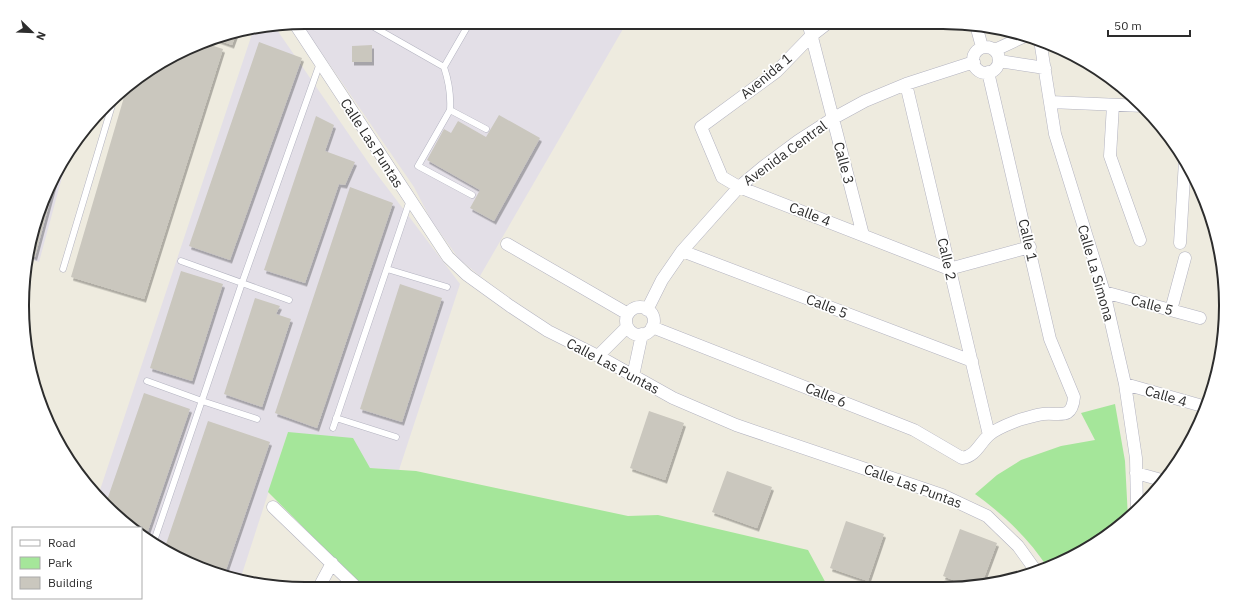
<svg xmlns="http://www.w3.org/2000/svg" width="1248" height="611" font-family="'IBM Plex Sans',sans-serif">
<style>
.industrial{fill:#e3dfe7}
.green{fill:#a5e69a}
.building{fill:#cac7be;filter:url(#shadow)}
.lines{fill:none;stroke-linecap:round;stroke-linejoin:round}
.service-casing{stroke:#b3b3c0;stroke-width:7}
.minor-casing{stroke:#b3b3c0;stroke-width:13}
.service{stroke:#fff;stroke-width:6}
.minor{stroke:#fff;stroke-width:12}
.labels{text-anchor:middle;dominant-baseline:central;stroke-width:3.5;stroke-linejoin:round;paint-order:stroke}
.street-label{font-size:14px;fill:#2d2d2d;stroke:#fff}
.rim{fill:none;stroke:#2d2d2d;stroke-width:2}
</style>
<defs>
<filter id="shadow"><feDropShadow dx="2" dy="3.5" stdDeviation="0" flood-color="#0004"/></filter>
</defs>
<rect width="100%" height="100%" fill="#eeebdf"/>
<path class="industrial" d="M306,22H627L480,276L459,259L431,220L414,187L301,23Z
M275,27L370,165L460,284L399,470L370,468L288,432L240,580L197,567L148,541L141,536V528H132L105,506L98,496L253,31Z
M70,148L39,262L27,258V250L43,197Z"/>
<path class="green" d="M1115,404L1125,461L1128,518L1115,530L1048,568C1029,539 1003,514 975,494L997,475L1021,460L1061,446L1095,440L1081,413Z
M288,432L353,438L370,468L416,471L628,516L658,515L808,550L828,587L365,589L268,492Z"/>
<path class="building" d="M236,34L232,45L212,38L214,37Z
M259,42L302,58L230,260L189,246Z
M204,43L223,49L144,299L71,277L127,87L133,81Z
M372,45V62H352V46Z
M499,115L540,138L494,221L470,208L480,190L427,160L444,129L451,133L458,121L486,137Z
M316,116L334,125L325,151L355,162L345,185L339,184L305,283L264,270Z
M57,171H58L35,257L27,254V250L43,197Z
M350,187L393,203L317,428L275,413Z
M181,271L223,284L192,381L150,368Z
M400,284L442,298L402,422L360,409Z
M255,298L280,306L276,314L291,319L262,407L224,394Z
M144,393L190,409L148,531L126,523L105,506Z
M649,411L684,423L665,480L630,468Z
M208,421L270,442L224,576L197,567L164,550Z
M727,471L772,487L757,528L712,512Z
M846,521L884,534L868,581L830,568Z
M960,529L997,543L981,586L971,587L943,576Z"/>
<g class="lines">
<g class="service-casing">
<path id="service" d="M365,22L444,67
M444,67C449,82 451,95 450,110L486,129
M444,67L470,22
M450,110L418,166L472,195
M181,261L289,300
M63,269L113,102
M387,269L447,287
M147,381L202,401L257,419
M336,418L396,437
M333,428L410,200
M153,544L242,283L320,63"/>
</g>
<g class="minor-casing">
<path id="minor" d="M808,22L863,235
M829,22L811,36L776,72L701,127L722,177L739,187L949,269
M295,24L448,257L467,275L510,306L548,331L598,356L673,398L736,425L942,495L987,516L1018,546L1036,571
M976,25L982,47
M1040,40L1055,134L1104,292L1125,384L1136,458L1137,509
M973 60a13 13 0 1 1 26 0a13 13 0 1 1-26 0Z
M995,50L1025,36
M999,61L1045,68
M906,84L989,435
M1050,102L1144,106
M1113,105L1110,156L1140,240
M1180,243L1185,161
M507,244L628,314
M682,251L972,361
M949,269L1030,247
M1104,292L1200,318
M626 321a14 14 0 1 1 28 0a14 14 0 1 1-28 0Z
M647,310L662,280L682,251L739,187L763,167L798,141L832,119L865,101L906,84L974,62
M1171,310L1185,258
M652,327L914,430L962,458C976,456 979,444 989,435C997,428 1009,424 1019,420C1027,418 1035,415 1043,414C1059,412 1072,421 1074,397L1050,339L988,72
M598,356L627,327
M633,376L642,334
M1125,384L1206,407
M1136,473L1165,481
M273,507L358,589
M318,589L332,563"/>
</g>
<use href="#service" class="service"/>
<use href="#minor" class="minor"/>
</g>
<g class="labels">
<g class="street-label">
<text transform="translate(766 76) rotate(-40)">Avenida 1</text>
<text transform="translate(372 143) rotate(57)">Calle Las Puntas</text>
<text transform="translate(785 153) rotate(-36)">Avenida Central</text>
<text transform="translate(844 163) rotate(75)">Calle 3</text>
<text transform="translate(810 214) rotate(21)">Calle 4</text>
<text transform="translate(1028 240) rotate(77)">Calle 1</text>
<text transform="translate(947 259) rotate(77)">Calle 2</text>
<text transform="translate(1096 273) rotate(74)">Calle La Simona</text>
<text transform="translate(1152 305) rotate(15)">Calle 5</text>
<text transform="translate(827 306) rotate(21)">Calle 5</text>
<text transform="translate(613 366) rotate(28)">Calle Las Puntas</text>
<text transform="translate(826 395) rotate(22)">Calle 6</text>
<text transform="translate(1166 396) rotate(16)">Calle 4</text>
<text transform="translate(913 486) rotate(20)">Calle Las Puntas</text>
</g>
</g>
<path d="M0 0H1248V611H0ZM305 29H943A276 276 0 0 1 1219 305V306A276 276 0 0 1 943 582H305A276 276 0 0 1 29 306V305A276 276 0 0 1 305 29Z" fill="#fff" fill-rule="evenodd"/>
<path class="rim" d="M305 29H943A276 276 0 0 1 1219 305V306A276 276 0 0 1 943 582H305A276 276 0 0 1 29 306V305A276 276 0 0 1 305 29Z"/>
<rect x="12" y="527" width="130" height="72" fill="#ffffff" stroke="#ababab"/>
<rect x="20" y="540" width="20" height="6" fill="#ffffff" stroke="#ababab"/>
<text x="48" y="547" font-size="12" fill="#2d2d2d">Road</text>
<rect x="20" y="557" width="20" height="12" fill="#a5e69a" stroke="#ababab"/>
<text x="48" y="567" font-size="12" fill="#2d2d2d">Park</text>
<rect x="20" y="577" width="20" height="12" fill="#cac7be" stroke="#ababab"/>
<text x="48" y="587" font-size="12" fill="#2d2d2d">Building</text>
<g transform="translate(32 32) rotate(113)" stroke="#ffffff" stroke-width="3" paint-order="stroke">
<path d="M0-3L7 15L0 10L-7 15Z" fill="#2d2d2d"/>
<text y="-6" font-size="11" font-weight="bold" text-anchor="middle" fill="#2d2d2d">N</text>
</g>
<path d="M1108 30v6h82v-6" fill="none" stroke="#2d2d2d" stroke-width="2"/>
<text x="1114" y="30" font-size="12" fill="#2d2d2d" stroke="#ffffff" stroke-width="3" paint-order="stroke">50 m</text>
</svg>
